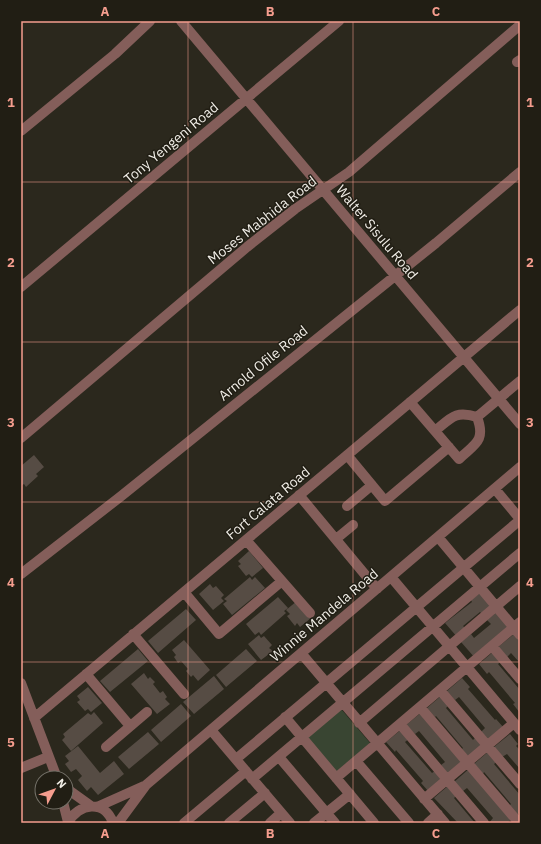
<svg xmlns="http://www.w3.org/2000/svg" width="541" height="844" font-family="'IBM Plex Sans',sans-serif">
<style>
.green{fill:#394532}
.building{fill:#564c44}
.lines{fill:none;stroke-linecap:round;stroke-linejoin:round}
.minor{stroke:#845e5a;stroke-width:10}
.grid{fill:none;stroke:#f59d8e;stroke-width:1;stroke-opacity:0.55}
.labels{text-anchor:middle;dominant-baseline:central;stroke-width:3;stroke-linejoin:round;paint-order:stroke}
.street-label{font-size:14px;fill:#f1eee7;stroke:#211e14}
.neatline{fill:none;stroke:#f59d8e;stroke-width:1.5}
.grid-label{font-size:13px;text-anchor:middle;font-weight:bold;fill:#f59d8e}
</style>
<rect width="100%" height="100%" fill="#2b281d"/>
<path class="green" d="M341,709L370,743L335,773L306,739Z"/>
<path class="building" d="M34,455L44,467L36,474L38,476L26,487L24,484L21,486V466Z
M249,551L263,568L252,577L249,574L246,576L238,566L241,564L238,561Z
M250,577L252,580L255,577L265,588L232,615L223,604L227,601L224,599Z
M210,584L213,588L216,586L224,595L221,598L224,601L213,610L199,594Z
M480,593L493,608L484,616L480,612L463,626L467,630L458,638L445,623L472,602L471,600Z
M278,597L288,608L284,611L286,613L261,635L259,632L255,635L246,624Z
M297,601L311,618L300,627L297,623L295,626L287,616L290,614L286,610Z
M186,609L196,620L158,653L148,641Z
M497,612L510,628L475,658L461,642L471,634L474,638L491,624L487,620Z
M514,634L520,641V663L511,653L507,657L498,647Z
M259,635L261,638L264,636L272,645L269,648L273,651L261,660L248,644Z
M184,640L210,670L198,681L193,675L191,677L186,671L188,669L181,661L178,663L174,657L176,655L172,650Z
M138,649L148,661L110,692L100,681Z
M246,649L257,661L226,687L216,675Z
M494,651L502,661L498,664L520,690V713L513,704L515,703L489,672L487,674L479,664Z
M144,673L148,679L150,677L155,682L153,684L160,693L163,691L167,697L165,699L170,704L157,714L131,684Z
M214,676L224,689L194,714L183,702Z
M462,678L470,687L468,689L495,720L496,719L504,728L489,741L481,732L485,728L459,697L455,700L447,691Z
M88,687L102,703L91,712L88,709L85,711L77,702L80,700L77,696Z
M442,695L450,704L446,708L473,740L477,736L485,745L469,758L462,749L463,748L436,716L435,717L427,708Z
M181,704L191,716L161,742L151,730Z
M94,712L103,723L71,751L62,740L65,737L63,734L88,713L91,715Z
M422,712L464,762L449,775L441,765L445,762L419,731L415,734L406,725Z
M402,729L410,738L405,742L432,773L436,770L444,779L429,792L421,783L423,781L396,750L395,752L386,742Z
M148,732L159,744L129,769L118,757Z
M510,734L518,744L516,746L520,750V769L507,754L502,757L494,747Z
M78,746L100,773L114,761L124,774L98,795L91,787L87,791L78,780L82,776L76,769L71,772L65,764L69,761L65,756Z
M489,751L498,761L494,764L520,795V812L517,815L509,806L511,804L484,772L483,774L474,764Z
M470,768L512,819L507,823H489L493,818L467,788L463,791L454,782Z
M449,785L457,795L454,798L475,823H458L434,798Z"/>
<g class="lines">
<path class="minor" d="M181,21L520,424
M517,62L520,60
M21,131L115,54L150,21
M21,287L339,21
M410,402L459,459C475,444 486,441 477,417C455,410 451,418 435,431
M477,417L520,381
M21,438L247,247L295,209L349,172L520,25
M347,455L385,501L449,447
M495,489L520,519
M299,495L377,589
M347,506L372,485
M438,537L520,635
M336,539L353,525
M246,540L310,613
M21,574L120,497L436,243L520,172
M391,577L520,730
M184,592L219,634L282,581
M133,634L184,694
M492,646L520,679
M301,653L445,823
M86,674L130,726
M21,683L57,778
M440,690L520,784
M420,707L519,823
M285,717L374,823
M34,718L520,310
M359,723L520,586
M400,724L484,823
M211,730L290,823
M106,747L147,712
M279,757L335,823
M236,759L520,520
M356,761L409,823
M21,768L48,757
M336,778L520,622
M252,779L520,553
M66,788L91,806
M424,799L514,723
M63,802L68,822
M97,807L144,786
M68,823C78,803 105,799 113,823
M118,823L146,785L520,467
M184,823L246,771
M229,823L265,793
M270,823L281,813
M314,823L350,794
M428,823L438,814"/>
</g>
<path class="grid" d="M188,21V823M353,21V823M21,182H520M21,342H520M21,502H520M21,662H520"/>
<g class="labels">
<g class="street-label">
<text transform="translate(171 143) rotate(-40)">Tony Yengeni Road</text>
<text transform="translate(262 220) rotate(-38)">Moses Mabhida Road</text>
<text transform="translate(377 232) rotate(50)">Walter Sisulu Road</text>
<text transform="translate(263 363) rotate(-39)">Arnold Ofile Road</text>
<text transform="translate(268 503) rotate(-40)">Fort Calata Road</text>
<text transform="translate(324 615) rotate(-40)">Winnie Mandela Road</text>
</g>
</g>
<rect width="541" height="844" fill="none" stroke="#211e14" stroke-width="44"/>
<g transform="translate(54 790) rotate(49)"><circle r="19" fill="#211e14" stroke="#747168"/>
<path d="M0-3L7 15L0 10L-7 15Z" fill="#f59d8e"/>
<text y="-6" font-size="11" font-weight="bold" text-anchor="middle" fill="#f1eee7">N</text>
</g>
<rect x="22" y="22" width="497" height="800" class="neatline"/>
<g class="grid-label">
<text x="105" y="16">A</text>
<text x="270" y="16">B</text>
<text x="436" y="16">C</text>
<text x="11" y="107">1</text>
<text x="530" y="107">1</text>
<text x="11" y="267">2</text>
<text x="530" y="267">2</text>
<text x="11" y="427">3</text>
<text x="530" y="427">3</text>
<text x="11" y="587">4</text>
<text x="530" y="587">4</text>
<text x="11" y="747">5</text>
<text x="530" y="747">5</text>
<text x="105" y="838">A</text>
<text x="270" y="838">B</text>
<text x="436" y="838">C</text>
</g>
</svg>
